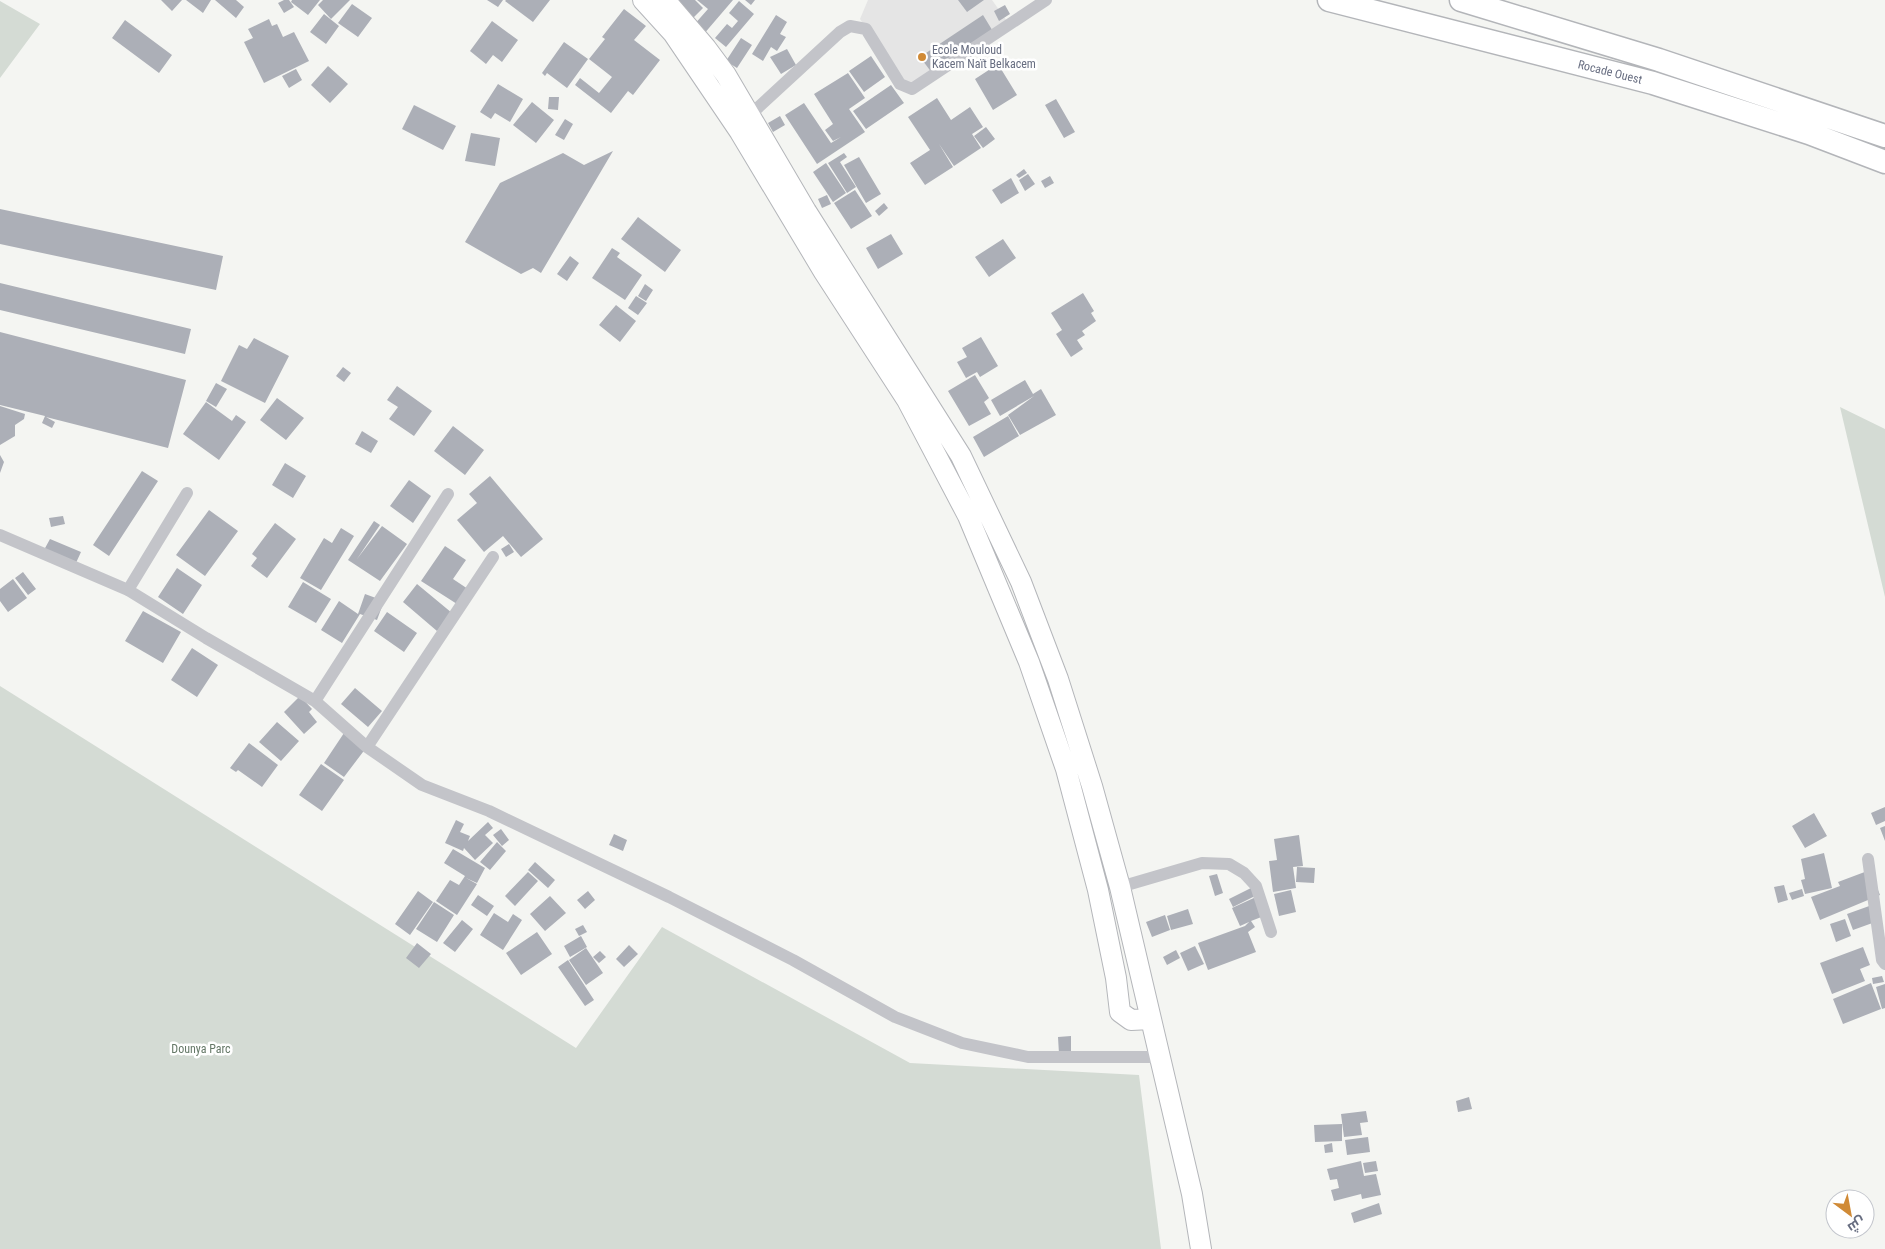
<svg xmlns="http://www.w3.org/2000/svg" width="1885" height="1249" font-family="'Roboto Condensed',Cairo,sans-serif">
<style>
.built{fill:#e5e5e5}
.green{fill:#d4dbd4}
.building{fill:#acafb7}
.lines{fill:none;stroke-linecap:round;stroke-linejoin:round}
.primary-casing{stroke:#b4b6ba;stroke-width:22}
.highway-casing{stroke:#b3b5b9;stroke-width:25}
.street{stroke:#c3c4c9;stroke-width:12}
.primary{stroke:#fff;stroke-width:20}
.highway{stroke:#fff;stroke-width:22}
.poi-dot{fill:#d08a36;stroke:#fff;stroke-width:2}
.labels{text-anchor:middle;dominant-baseline:central;stroke-width:5;stroke-linejoin:round;paint-order:stroke}
.poi-label{font-size:12px;fill:#676d80;stroke:#fff;text-anchor:start}
.street-label{font-size:12px;fill:#676d80;stroke:#fff}
.park-label{font-size:12px;fill:#657867;stroke:#fff}
</style>
<rect width="100%" height="100%" fill="#f4f5f2"/>
<path class="built" d="M868,0H992L1009,24L908,90L860,19Z"/>
<path class="green" d="M0,1L40,24L0,78Z
M1840,407L1885,429V597Z
M0,686L576,1048L662,927L910,1063L1139,1075L1161,1249H0Z"/>
<path class="building" d="M161,0H182L172,11Z
M186,0H211L203,13Z
M215,0H236L244,7L236,18Z
M284,0H289L294,7L284,13L278,3Z
M292,0H320L308,15L291,2Z
M323,0H350L331,19L318,5Z
M487,0H503L498,7Z
M506,0H550L533,22L505,1Z
M666,0H695L703,8L689,22Z
M697,0H733L703,35L693,26L708,9Z
M745,0H755L751,5Z
M958,0H984L967,12Z
M739,1L754,14L726,47L715,38L727,24L732,28L738,21L729,13Z
M352,4L372,18L358,37L338,23Z
M1005,5L1010,14L999,21L994,11Z
M624,9L646,26L634,40L660,60L633,95L628,91L611,113L575,85L580,78L599,93L612,77L589,59L605,39L602,37Z
M324,14L339,26L326,44L310,32Z
M776,15L787,22L780,34L786,37L777,51L771,47L763,61L752,54Z
M983,15L994,33L932,73L920,57Z
M269,19L272,26L277,24L283,37L294,32L309,61L264,83L244,42L253,38L248,29Z
M125,20L172,55L159,73L112,38Z
M492,21L518,40L502,62L493,55L486,64L470,51Z
M741,38L752,45L737,68L726,61Z
M564,42L588,59L567,88L547,73L545,76L542,73Z
M787,49L796,65L781,74L770,57Z
M871,56L885,77L864,92L849,71Z
M998,64L1017,95L993,110L975,79Z
M328,66L348,84L330,103L311,85Z
M296,69L302,80L289,88L282,76Z
M848,73L865,98L849,109L865,132L817,164L785,115L804,103L831,143L841,137L833,141L825,130L833,124L814,94Z
M498,84L523,99L510,122L495,113L491,119L480,112Z
M891,85L904,103L866,129L853,111Z
M549,97H559L558,110L548,109Z
M937,98L951,120L970,107L983,127L972,134L981,148L954,166L939,144L953,167L925,185L910,163L930,150L908,117Z
M1056,99L1075,132L1064,138L1045,105Z
M532,102L554,120L536,143L513,125Z
M414,105L456,126L443,150L402,129Z
M780,116L785,125L773,132L768,123Z
M565,119L573,124L564,140L555,135Z
M986,127L995,139L983,148L974,136Z
M471,133L500,138L495,166L465,161Z
M613,151L541,273L533,268L521,274L465,242L500,183L563,153L584,165Z
M844,153L847,157L840,162L856,187L847,193L828,163Z
M859,157L881,194L866,203L844,165Z
M826,163L846,193L833,202L813,172Z
M1024,169L1027,173L1019,178L1016,175Z
M1028,174L1035,184L1025,191L1019,180Z
M1050,176L1054,183L1045,188L1041,181Z
M1011,178L1019,193L1001,204L992,190Z
M855,190L872,216L851,229L834,203Z
M827,195L831,204L822,208L818,199Z
M884,203L888,208L879,216L875,211Z
M0,209L223,256L216,290L0,244Z
M638,217L681,250L665,272L621,239Z
M891,234L903,254L878,269L866,248Z
M1003,239L1016,258L989,277L975,257Z
M612,248L620,253L617,257L642,275L625,300L592,278Z
M570,256L579,263L567,281L557,274Z
M0,283L191,329L185,354L0,310Z
M645,284L653,290L646,301L638,296Z
M1083,293L1094,311L1091,313L1096,321L1082,331L1085,335L1077,340L1083,349L1071,357L1056,334L1062,330L1051,313Z
M636,296L647,303L638,315L628,308Z
M616,305L636,321L620,342L599,325Z
M0,332L186,380L168,448L46,417L55,422L52,428L42,423L45,416L0,405Z
M981,337L998,366L980,377L977,372L966,378L957,362L967,357L962,348Z
M254,338L289,356L265,403L221,381L239,345L247,349Z
M343,367L351,373L344,382L336,376Z
M975,375L989,398L984,402L991,414L969,426L948,391Z
M1025,380L1033,394L1041,389L1056,415L1020,435L1008,415L1034,396L1000,416L991,400Z
M216,383L227,389L216,407L206,401Z
M397,386L432,411L414,436L389,419L398,407L387,400Z
M277,398L304,418L286,440L260,420Z
M206,402L232,421L236,415L246,422L219,460L183,434Z
M0,406L25,414L24,419L15,425V436L0,445Z
M1008,416L1019,436L984,457L973,437Z
M453,426L484,450L465,475L434,451Z
M362,431L378,441L371,453L355,444Z
M0,455L4,462L0,473Z
M285,463L306,476L293,498L272,485Z
M142,471L158,481L109,556L93,545Z
M490,476L543,539L521,557L503,536L484,552L457,520L477,503L469,494Z
M409,480L431,496L413,523L390,506Z
M209,510L238,531L205,576L176,555Z
M63,516L65,524L51,527L49,518Z
M374,521L380,525L357,559L382,526L407,544L380,581L348,560Z
M275,523L296,539L267,578L251,566L257,558L252,554Z
M341,528L354,536L321,590L300,578L324,538L332,543Z
M50,539L81,552L75,565L44,550Z
M509,544L514,552L506,557L501,549Z
M445,546L466,560L453,579L468,589L457,604L421,581Z
M177,568L202,585L183,614L158,597Z
M23,572L36,589L28,595L15,578Z
M13,579L27,598L8,612L0,601V589Z
M303,582L331,599L316,623L288,607Z
M417,584L452,613L437,631L403,602Z
M365,594L384,601L377,620L360,614L342,643L321,630L339,601L358,614Z
M143,611L181,632L163,663L125,641Z
M387,612L417,633L404,652L374,631Z
M192,648L218,665L197,697L171,680Z
M355,688L382,711L368,727L341,704Z
M300,696L312,709L309,712L317,722L304,734L284,712Z
M277,722L299,741L281,761L259,742Z
M344,733L366,748L344,777L324,763Z
M249,743L278,765L262,787L238,770L236,772L230,768Z
M321,764L344,780L322,811L299,795Z
M1885,807V821L1876,825L1871,813Z
M1814,813L1827,836L1805,848L1792,826Z
M456,820L464,824L460,832L470,836L468,841L488,822L493,828L485,835L493,843L475,860L464,848L463,851L445,843Z
M1885,826V841L1880,828Z
M501,829L509,840L502,846L493,835Z
M614,834L627,840L623,851L609,845Z
M1299,835L1303,866L1293,867L1296,888L1273,892L1269,861L1277,860L1274,839Z
M497,842L506,851L490,870L480,862Z
M453,849L485,868L477,883L466,878L477,884L457,915L436,901L450,880L459,885L465,876L444,863Z
M1824,853L1832,888L1805,894L1801,880L1805,879L1801,859Z
M535,862L555,880L548,888L528,870Z
M1297,867L1315,868L1314,883L1296,882Z
M1870,870L1880,895L1820,920L1811,897L1840,886L1838,882Z
M528,872L538,881L515,906L505,896Z
M1217,874L1223,893L1215,896L1209,876Z
M1784,885L1788,900L1778,903L1774,887Z
M1253,887L1257,895L1233,907L1229,899Z
M1802,889L1804,896L1792,900L1789,893Z
M1291,890L1296,912L1279,916L1274,894Z
M418,891L433,902L410,935L395,924Z
M588,891L595,900L585,909L577,900Z
M478,895L494,906L487,916L471,905Z
M550,896L566,913L545,931L530,914Z
M1256,897L1264,916L1251,921L1255,927L1248,932L1256,952L1208,970L1198,943L1245,926L1249,922L1240,926L1232,908Z
M434,902L454,915L437,942L416,929Z
M1872,905L1878,921L1853,930L1847,914Z
M1188,909L1193,924L1171,930L1167,916Z
M494,913L508,922L513,914L522,920L503,950L480,935Z
M1165,915L1170,930L1152,937L1146,922Z
M1845,919L1851,936L1836,942L1830,924Z
M462,920L473,929L455,952L443,943Z
M583,925L587,932L579,936L575,929Z
M537,932L552,954L521,975L506,953Z
M581,936L587,947L570,957L564,946Z
M417,943L431,954L419,968L406,958Z
M629,945L638,954L624,967L616,959Z
M1195,946L1204,964L1188,971L1180,953Z
M1863,947L1870,965L1860,969L1865,981L1832,994L1820,963Z
M586,948L603,973L586,985L569,960Z
M1176,950L1180,958L1167,965L1163,957Z
M600,951L606,957L599,963L593,957Z
M568,960L594,1000L585,1006L558,967Z
M1882,976L1884,982L1873,984L1872,978Z
M1871,983L1881,1009L1843,1024L1833,999Z
M1885,984V1008L1882,1009L1876,987Z
M1071,1036V1053L1059,1054L1058,1037Z
M1469,1097L1472,1109L1458,1112L1456,1101Z
M1366,1111L1368,1122L1360,1123L1362,1135L1344,1137L1341,1114Z
M1342,1124V1141L1315,1142L1314,1125Z
M1368,1137L1370,1152L1347,1155L1345,1140Z
M1332,1143L1333,1152L1325,1153L1324,1145Z
M1361,1161L1364,1176L1376,1174L1381,1195L1362,1199L1361,1194L1334,1201L1331,1190L1339,1188L1337,1179L1330,1180L1327,1169Z
M1376,1161L1378,1171L1365,1173L1363,1163Z
M1379,1203L1382,1214L1354,1223L1351,1213Z"/>
<g class="lines">
<g class="primary-casing">
<path id="primary" d="M643,0L673,33L740,132L824,272L907,400L968,516L1029,662L1066,769L1098,890L1116,978L1120,1012L1131,1020L1151,1019
M665,0L706,48L726,75L806,211L961,456L1021,582L1058,679L1092,786L1120,887L1192,1194L1201,1249"/>
</g>
<g class="highway-casing">
<path id="highway" d="M1329,0L1653,83L1809,133L1885,162
M1461,0L1659,60L1885,136"/>
</g>
<path class="street" d="M750,115L840,32L850,26L866,29L900,84L912,89L1046,0
M0,535L128,590L206,638L315,701L367,747L422,785L489,811L669,897L793,960L895,1017L962,1043L1028,1057H1160
M128,590L187,493
M315,701L448,494
M367,747L493,557
M1868,859L1882,960L1885,964
M1120,887L1202,863L1229,864L1244,873L1256,886L1271,932"/>
<use href="#primary" class="primary"/>
<use href="#highway" class="highway"/>
</g>
<circle class="poi-dot" cx="922" cy="57" r="5"/>
<g class="labels">
<g class="poi-label">
<text x="932" y="50">Ecole Mouloud<tspan x="932" dy="14">Kacem Naït Belkacem</tspan></text>
</g>
<g class="street-label">
<text transform="translate(1610 72) rotate(14)">Rocade Ouest</text>
</g>
<g class="park-label">
<text x="201" y="1049">Dounya Parc</text>
</g>
</g>
<g transform="translate(1850 1214) rotate(148)"><circle r="24" fill="#ffffff" stroke="#c2c5cc"/>
<path d="M0-4L9 19L0 12L-9 19Z" fill="#d08a36"/>
<text y="-8" font-size="14" font-weight="bold" text-anchor="middle" fill="#676d80">ش</text>
</g>
</svg>
